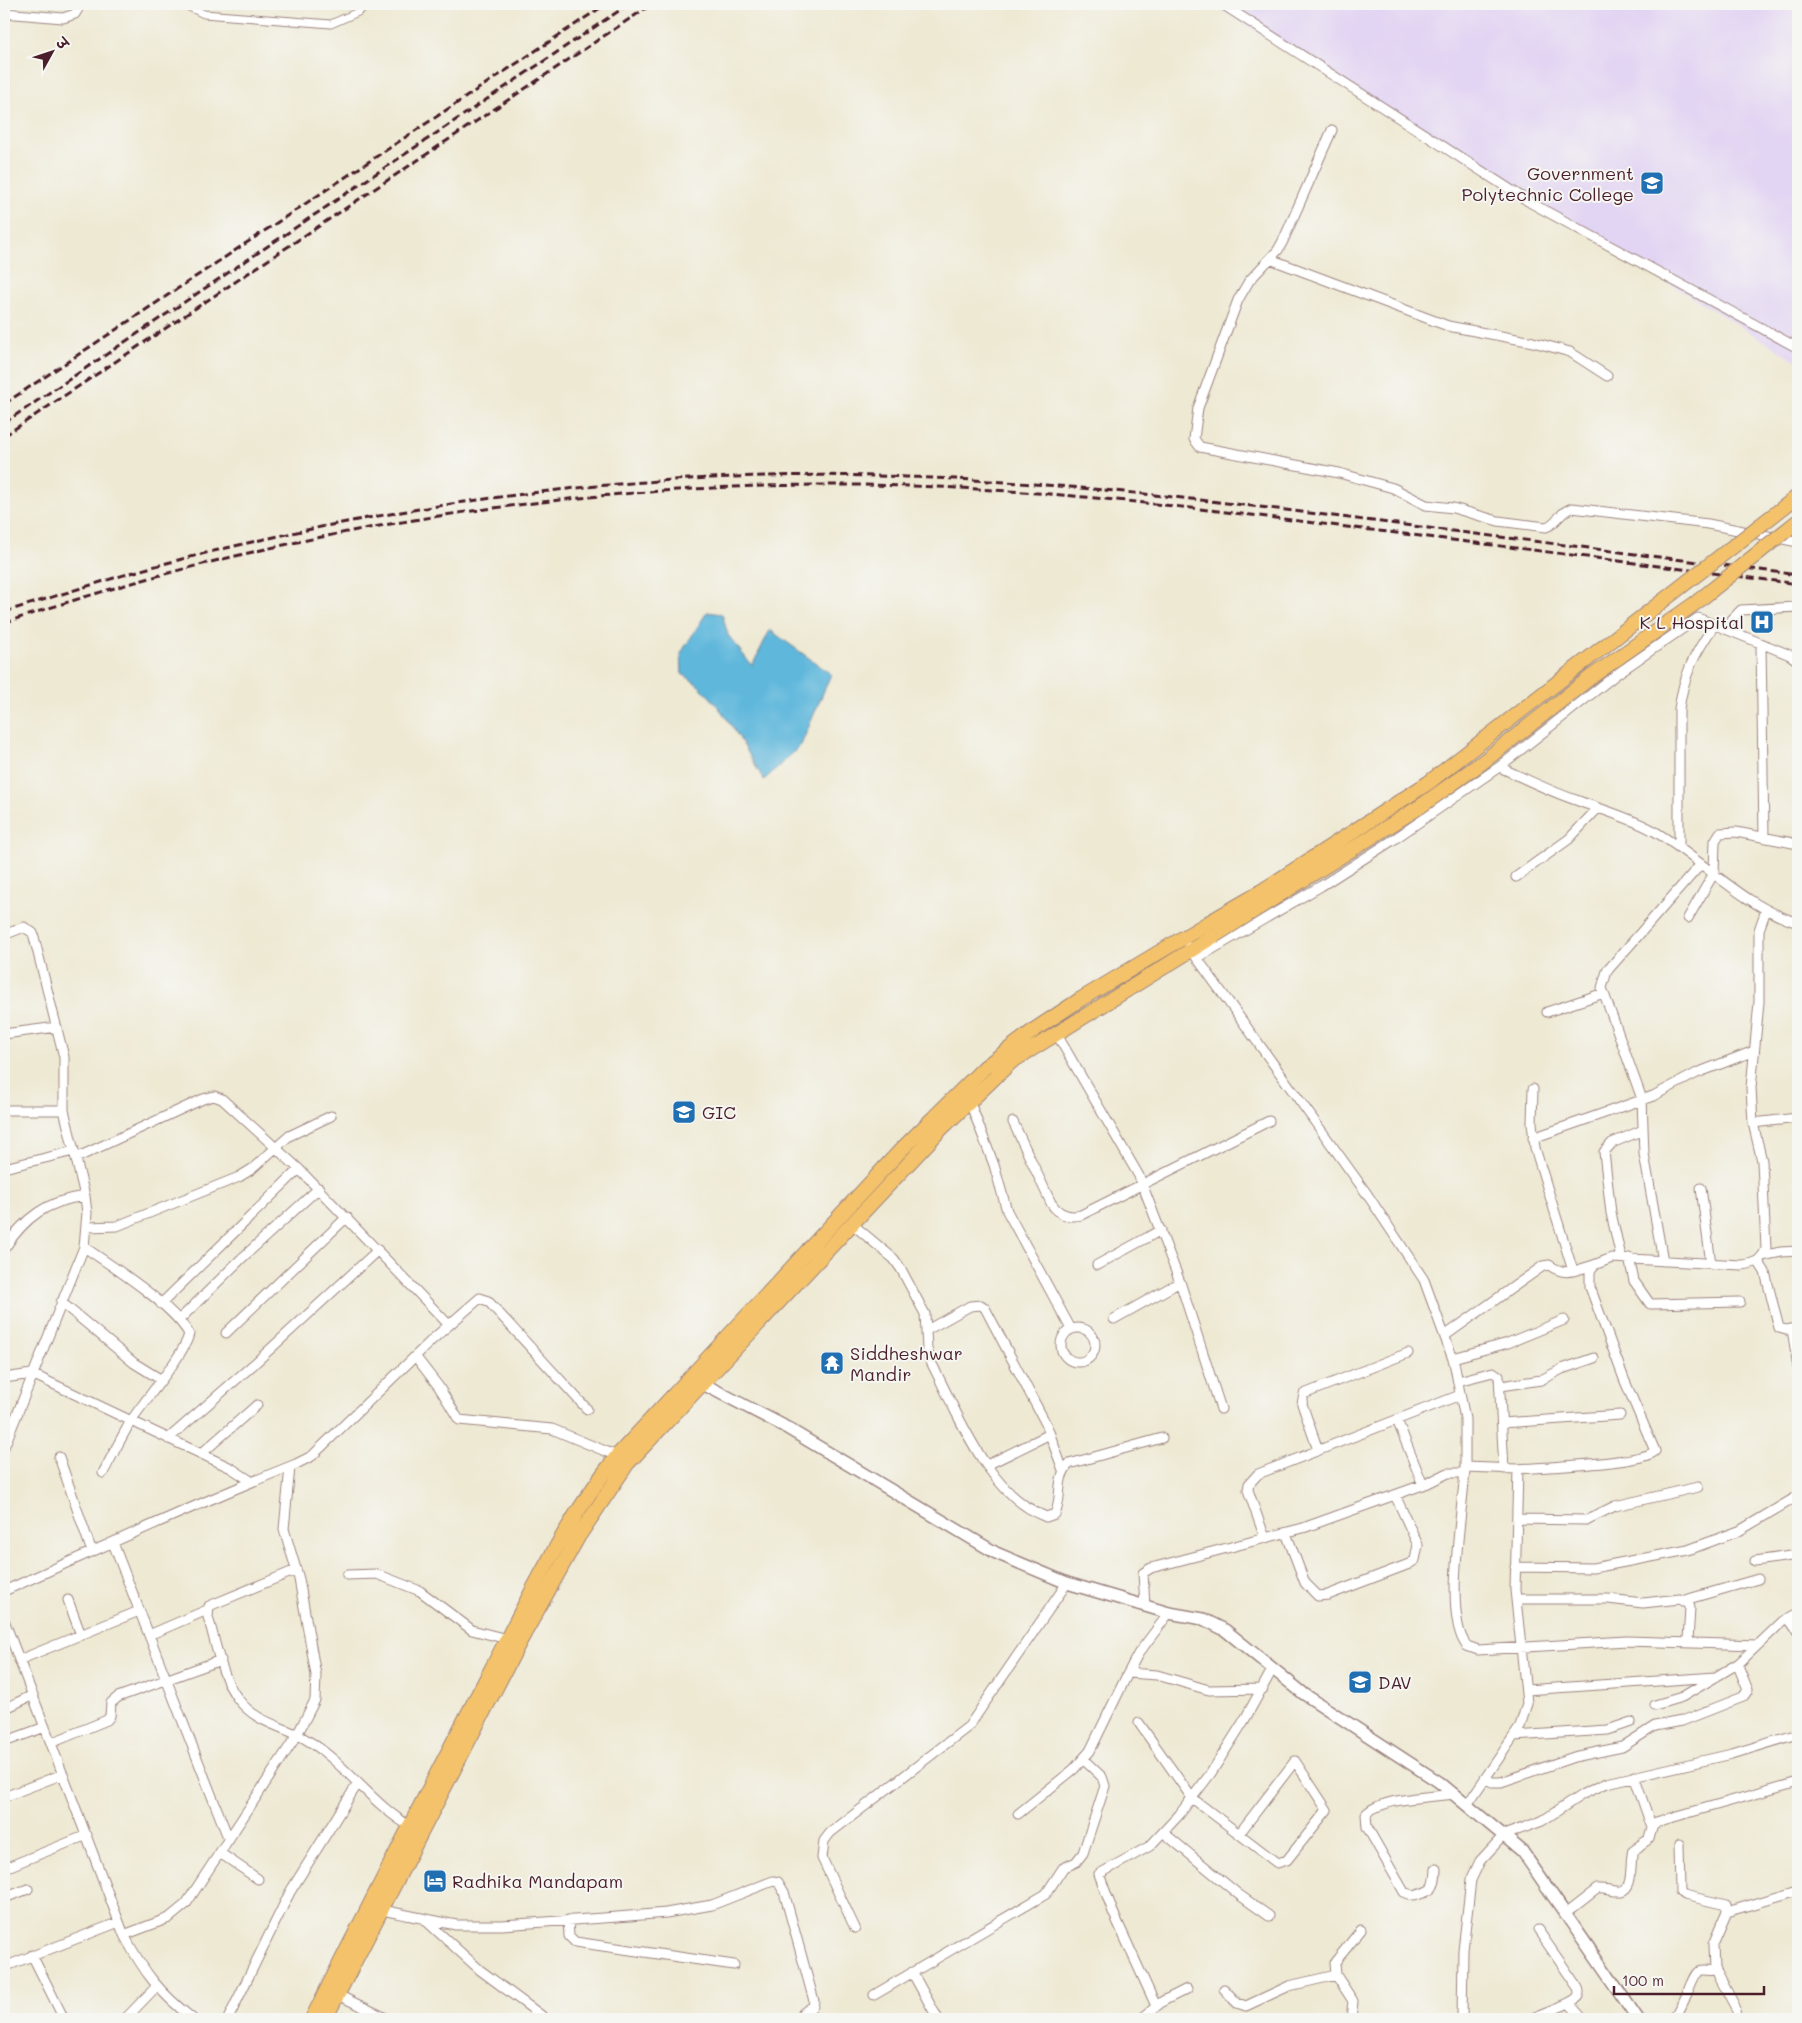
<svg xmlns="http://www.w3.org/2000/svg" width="1802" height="2023" font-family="Mali,'Playpen Sans Deva',sans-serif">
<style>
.built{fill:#e2d4f3}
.water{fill:#5fb7dc;stroke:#546b84}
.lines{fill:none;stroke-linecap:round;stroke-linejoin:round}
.pedestrian-casing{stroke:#9c847f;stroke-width:9}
.minor-casing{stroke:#9c847f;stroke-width:11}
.tertiary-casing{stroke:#9c847f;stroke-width:14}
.primary-casing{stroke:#9c847f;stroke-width:16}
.trunk-casing{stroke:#9c847f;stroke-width:18}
.pedestrian{stroke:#fff;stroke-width:7}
.minor{stroke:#fff;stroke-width:9}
.tertiary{stroke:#fff;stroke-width:11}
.primary{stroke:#f4c26a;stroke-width:14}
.trunk{stroke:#f4c26a;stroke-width:15}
.rail{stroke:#4a1f2b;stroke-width:3;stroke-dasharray:8 4;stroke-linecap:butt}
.primary-bridge-casing{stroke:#9c847f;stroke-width:16;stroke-linecap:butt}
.primary-bridge{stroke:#f4c26a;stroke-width:14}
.labels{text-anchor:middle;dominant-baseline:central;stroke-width:4;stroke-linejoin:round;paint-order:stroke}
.poi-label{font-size:18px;fill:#4a1f2b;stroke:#f6f6f2;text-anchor:start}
</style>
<rect width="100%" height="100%" fill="#f6f6f2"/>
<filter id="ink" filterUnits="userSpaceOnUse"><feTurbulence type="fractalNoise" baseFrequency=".02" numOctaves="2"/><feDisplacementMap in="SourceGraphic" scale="10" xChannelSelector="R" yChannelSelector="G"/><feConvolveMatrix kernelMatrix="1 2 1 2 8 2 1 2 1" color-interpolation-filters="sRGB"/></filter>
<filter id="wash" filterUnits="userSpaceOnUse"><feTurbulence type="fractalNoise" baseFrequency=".0096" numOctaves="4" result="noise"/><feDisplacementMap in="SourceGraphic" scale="20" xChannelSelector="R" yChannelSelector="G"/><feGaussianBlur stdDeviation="1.12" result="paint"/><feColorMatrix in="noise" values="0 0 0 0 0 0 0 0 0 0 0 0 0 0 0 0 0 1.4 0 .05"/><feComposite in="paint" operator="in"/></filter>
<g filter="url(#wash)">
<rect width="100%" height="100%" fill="#eee9d3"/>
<path class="built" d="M1212,4H1798V362Z"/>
<path class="water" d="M707,612L722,614L728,635L752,666L770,630L831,674L801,745L764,780C743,746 718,693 682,674L681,653Z"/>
</g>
<g filter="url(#ink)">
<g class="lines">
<g class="pedestrian-casing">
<path id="pedestrian" d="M183,4L204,14L331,24L358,12L368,4"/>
</g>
<g class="minor-casing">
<path id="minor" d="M1222,4L1531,203L1798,348
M4,13L63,18L75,14L81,4
M1332,130L1283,241L1278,250L1249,281L1238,300L1198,408L1194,439L1200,447L1339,473L1393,488L1426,505L1453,508L1498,521L1546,527C1557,524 1560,511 1572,508L1708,524L1798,542
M1270,259L1448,326L1533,342L1570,352L1607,376
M1724,628L1741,610L1798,607
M1761,644L1764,837
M1499,767L1618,673L1698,618L1790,655L1798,661
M1679,847V709C1684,673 1695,653 1715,624
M1516,877L1569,839L1598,808
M1688,918L1714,873L1715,841L1720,833L1736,832L1798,844
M4,935L24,927L33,933L64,1057V1110L85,1196L87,1213L84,1247L4,1447
M1189,947L1367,1194L1424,1280L1454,1362L1465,1419V1467L1518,1469L1515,1590L1527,1703L1520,1727L1467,1805
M1197,958L1321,886L1393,840L1499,767C1524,778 1549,791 1576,800C1602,810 1629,817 1654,831C1703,860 1743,906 1798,923
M1547,1012L1604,993
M1056,1033L1139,1176L1180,1282L1221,1409
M4,1034L57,1027
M1533,1089L1532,1123L1535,1148L1573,1271
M969,1100L994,1165L1007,1211L1071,1329
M4,1110H64
M1013,1122L1051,1203C1058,1214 1068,1218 1081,1215L1269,1121
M1753,1123L1798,1118
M1533,1138L1653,1096L1697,1073L1754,1051
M76,1158L203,1099L214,1096L222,1099L299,1169L449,1325
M4,1168L74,1151
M1701,1188L1711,1264
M851,1223L894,1259L901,1269L925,1314L927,1349L931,1362C958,1414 988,1495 1046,1517L1055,1514C1063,1497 1055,1479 1069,1464L1162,1438
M87,1227L117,1226L239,1177L252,1169L289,1136L331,1116
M84,1247C112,1266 173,1305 189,1334C184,1356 145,1399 131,1421C121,1438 112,1456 103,1473
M4,1249C25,1217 47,1201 85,1196
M1762,1256L1781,1252L1798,1251
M1621,1257L1611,1213L1604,1152L1612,1143L1643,1130
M1629,1258L1634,1281L1650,1304L1740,1302
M1663,1261L1644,1154L1642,1099L1602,988L1607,971L1701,864
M1758,1261L1765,1272L1779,1328L1786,1330L1798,1327
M1097,1265L1161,1230
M61,1302L134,1363L160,1379
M161,1304L299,1169
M1114,1319L1180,1282
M179,1320L241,1259L319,1188
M1061 1345a17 17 0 1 1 34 0a17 17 0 1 1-34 0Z
M1792,1329L1798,1367
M927,1330L970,1306L981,1305L985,1308L1046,1424L1063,1470
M226,1333L347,1217
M1446,1335L1543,1266L1549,1265C1566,1277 1575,1270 1594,1265
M415,1356L439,1387L459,1420L552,1429L617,1456
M1453,1358L1508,1343L1564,1320
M4,1378L32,1374L231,1468L251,1481
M1458,1381L1493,1372L1499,1376L1504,1469
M1501,1386L1541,1380L1562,1369L1594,1358
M1397,1420L1423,1485
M1502,1423L1620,1415
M168,1439L254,1364L378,1250
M1318,1450L1302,1404L1304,1394L1408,1353
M201,1454L257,1405
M59,1457L92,1552
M987,1465L1050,1434
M1465,1467C1464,1507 1442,1617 1467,1646L1478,1650L1627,1641L1758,1645
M1518,1469C1542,1467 1642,1464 1655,1451L1624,1379L1590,1287V1271L1594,1265L1612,1258L1741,1265C1754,1264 1761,1261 1766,1249L1762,1161L1753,1123L1751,1088L1759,1002V930L1766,910
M1517,1519L1586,1520L1615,1506L1698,1487
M1286,1533L1305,1583L1318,1596L1328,1595L1409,1564L1415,1560L1418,1545L1395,1495
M1265,1538L1248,1490L1249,1484L1258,1474L1460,1395
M113,1543L229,1840
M1755,1561L1798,1555
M1515,1567L1593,1568L1688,1550L1739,1531L1798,1496
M296,1570L209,1606L208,1617C216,1643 221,1677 238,1699C254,1720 274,1724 296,1734C342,1756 369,1804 413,1828
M347,1575L377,1574L420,1591L472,1630L507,1639
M4,1591C101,1548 197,1503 296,1464L312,1456L434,1338L480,1298L488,1301L587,1409
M1516,1599H1608L1643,1603L1680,1599L1689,1604L1690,1608L1688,1641
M68,1600L81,1635
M1685,1600L1758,1579
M1145,1606L1143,1573L1151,1568L1303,1528L1428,1483L1448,1473H1465
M1169,1613L1138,1654L1128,1673L1157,1675L1209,1690L1263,1689
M1788,1618L1798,1632
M4,1620L124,1935C145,1974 159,1992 193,2019
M149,1635L207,1610
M19,1660L139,1611
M1526,1690L1716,1677
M1655,1705L1682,1697L1739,1663
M4,1709L33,1695
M1139,1723L1192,1798L1277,1863L1287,1860L1327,1810L1295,1761L1239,1834
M1514,1736L1608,1730L1631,1722
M4,1742L45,1727
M51,1743L107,1720L110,1716L111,1703L118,1697L221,1660
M1634,1776L1652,1828
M1485,1778L1492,1782H1501L1574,1757L1622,1747L1655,1726L1682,1721L1743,1697L1748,1690L1739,1668V1663L1783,1621L1798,1613
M4,1797L63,1774
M1018,1814L1074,1769L1090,1751L1128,1673
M1164,1833L1238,1894L1269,1916
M220,1853L258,1879
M10,1866L87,1835
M1436,1869C1435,1890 1433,1890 1414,1896L1404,1892L1367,1827L1366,1814C1381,1798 1431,1797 1454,1794
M4,1898L28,1889
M382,1910L456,1925H502L617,1917L666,1913L712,1905L773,1881L778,1882L784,1892L814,2001L813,2006L803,2013L800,2019
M1727,1912L1798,1891
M1565,1914L1597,1889C1605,1888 1613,1892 1621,1891C1635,1888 1629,1860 1633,1850L1649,1839L1652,1828L1656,1822L1798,1782
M425,1920L480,1970L546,2019
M568,1920L569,1936L575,1942L734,1965
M855,1928L822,1858L824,1841L830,1833L969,1726L1067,1583
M124,1935L169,1918L186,1904L297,1735L315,1700L316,1675L299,1579L284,1529L290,1467
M32,1955L64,2019
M4,1967L119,1922
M1715,1969L1737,2010L1739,2019
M912,1972L938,2019
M1224,1989L1237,2003L1246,2006L1289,1986L1336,1975
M338,1995L388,2019
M874,1995L1046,1894L1063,1868L1076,1862L1083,1853L1105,1786L1102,1777L1084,1760
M1569,2003L1583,2019
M1156,2006L1113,1912L1099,1874L1150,1846L1179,1815L1211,1773L1245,1719L1272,1670
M125,2019L156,1987
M228,2019L290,1892L358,1783
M1141,2019L1163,2001L1187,1989
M1351,2019L1353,2001L1336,1975L1335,1962L1361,1930
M1462,2019L1463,1950L1471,1880L1480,1861L1504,1835L1542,1821L1583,1794L1607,1783L1732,1754L1798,1734
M1531,2019C1540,2014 1575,2003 1578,1996C1580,1993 1579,1991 1578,1988L1538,1930
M1673,2019C1684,2009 1691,1977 1698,1972C1703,1969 1709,1973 1714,1971L1713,1944L1727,1912L1726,1905L1684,1895L1680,1892L1679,1844"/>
</g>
<g class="tertiary-casing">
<path id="tertiary" d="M703,1384L782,1425L996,1553L1067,1583L1169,1613L1203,1619L1225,1630L1304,1694L1439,1782L1522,1851L1638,2019"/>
</g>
<g class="primary-casing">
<path id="primary" d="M312,2019C371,1902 430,1785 492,1668C529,1597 566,1520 617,1456L901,1150L985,1067L1037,1028L1081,999L1208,923
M325,2019L519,1643L578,1537L627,1464L940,1130L1011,1062L1214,936"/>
</g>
<g class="trunk-casing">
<path id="trunk" d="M810,1249L820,1256"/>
</g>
<use href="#pedestrian" class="pedestrian"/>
<use href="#minor" class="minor"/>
<use href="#tertiary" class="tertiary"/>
<use href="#primary" class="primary"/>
<use href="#trunk" class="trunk"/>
<path class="rail" d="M4,404L606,4
M4,423L629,4
M4,436L652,4
M4,612C53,597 102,581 152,567C333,518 522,487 710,478C929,467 1147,492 1364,520C1509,538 1654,556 1798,575
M4,623C276,530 568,483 855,485C1023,486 1189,507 1355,528C1503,546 1651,565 1798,584"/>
<g class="primary-bridge-casing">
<path id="primary-bridge" d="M1208,923L1251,898L1428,783L1798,496
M1214,936L1421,806L1484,761L1591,677L1697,602L1798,521"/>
</g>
<use href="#primary-bridge" class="primary-bridge"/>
</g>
</g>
<defs>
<g id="university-square" transform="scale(1.25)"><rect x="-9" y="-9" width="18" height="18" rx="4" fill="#1f6fb2" stroke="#f6f6f2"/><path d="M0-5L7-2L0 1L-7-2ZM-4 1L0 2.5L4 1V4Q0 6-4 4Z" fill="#fff"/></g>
<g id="hospital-square" transform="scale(1.25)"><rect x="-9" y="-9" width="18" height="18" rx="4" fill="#1f6fb2" stroke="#f6f6f2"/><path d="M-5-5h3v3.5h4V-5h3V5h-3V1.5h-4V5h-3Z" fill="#fff"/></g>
<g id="school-square" transform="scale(1.25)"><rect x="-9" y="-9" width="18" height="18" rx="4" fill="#1f6fb2" stroke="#f6f6f2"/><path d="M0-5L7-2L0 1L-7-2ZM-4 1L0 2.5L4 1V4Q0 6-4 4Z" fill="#fff"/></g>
<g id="temple-square" transform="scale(1.25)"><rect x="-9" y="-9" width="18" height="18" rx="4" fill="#1f6fb2" stroke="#f6f6f2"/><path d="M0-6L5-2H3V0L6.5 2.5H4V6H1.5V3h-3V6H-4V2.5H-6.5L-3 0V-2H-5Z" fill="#fff"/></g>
<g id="hotel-square" transform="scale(1.25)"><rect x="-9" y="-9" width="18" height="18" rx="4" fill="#1f6fb2" stroke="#f6f6f2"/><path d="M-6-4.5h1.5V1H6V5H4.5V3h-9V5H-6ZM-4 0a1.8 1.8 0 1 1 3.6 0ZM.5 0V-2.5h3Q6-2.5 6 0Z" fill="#fff"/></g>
</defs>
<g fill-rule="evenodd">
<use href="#university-square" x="1652" y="183"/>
<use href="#hospital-square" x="1762" y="622"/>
<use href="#school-square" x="684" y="1112"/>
<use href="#temple-square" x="832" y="1363"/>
<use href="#school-square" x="1360" y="1682"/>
<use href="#hotel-square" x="435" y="1881"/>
</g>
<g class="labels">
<g class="poi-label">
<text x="1634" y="173" text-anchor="end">Government<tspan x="1634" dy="21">Polytechnic College</tspan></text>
<text x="1744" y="622" text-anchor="end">K L Hospital</text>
<text x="702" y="1112">GIC</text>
<text x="850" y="1353">Siddheshwar<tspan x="850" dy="21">Mandir</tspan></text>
<text x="1378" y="1682">DAV</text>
<text x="452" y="1881">Radhika Mandapam</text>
</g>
</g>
<rect width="1802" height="2023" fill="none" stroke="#f6f6f2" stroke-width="20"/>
<g transform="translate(52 52) rotate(50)" stroke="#f6f6f2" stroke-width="4" paint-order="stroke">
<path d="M0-4L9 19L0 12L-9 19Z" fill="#4a1f2b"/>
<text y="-8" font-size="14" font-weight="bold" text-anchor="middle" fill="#4a1f2b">उ</text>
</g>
<path d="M1614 1986v8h150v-8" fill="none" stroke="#4a1f2b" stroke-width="2.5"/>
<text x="1622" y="1986" font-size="15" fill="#4a1f2b" stroke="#f6f6f2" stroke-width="4" paint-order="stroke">100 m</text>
</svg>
